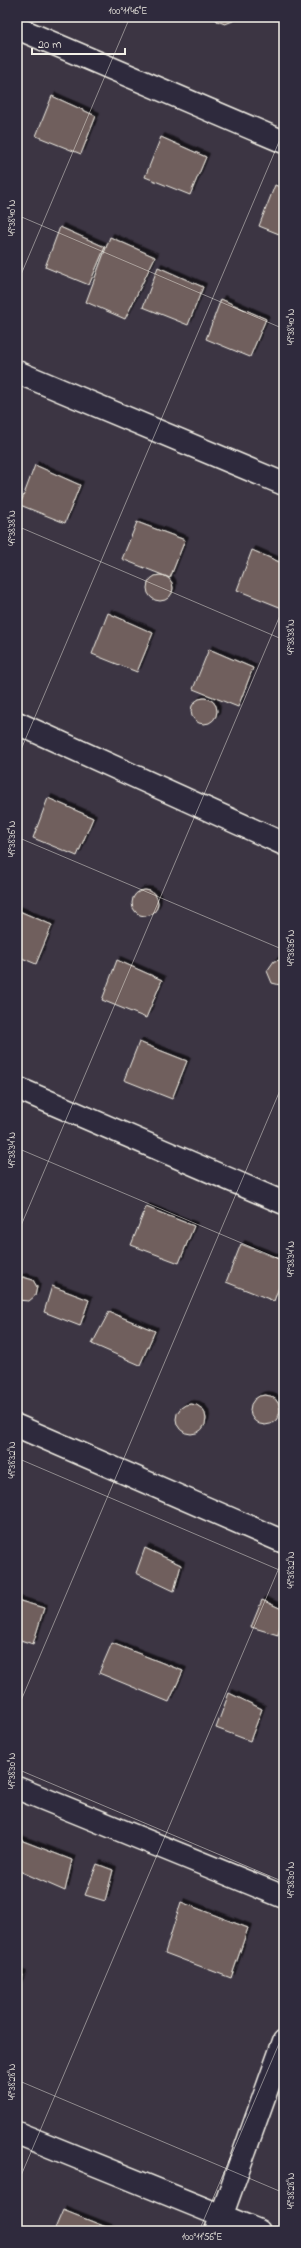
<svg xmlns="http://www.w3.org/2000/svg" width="301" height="2248" font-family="'Indie Flower',sans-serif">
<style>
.building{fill:#705f5d;stroke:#f4f1e8;filter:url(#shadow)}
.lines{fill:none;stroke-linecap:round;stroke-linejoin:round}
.minor-casing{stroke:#f4f1e8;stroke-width:25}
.minor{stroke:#2f2a3d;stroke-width:22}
.ticks{fill:none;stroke:#f4f1e8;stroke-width:1;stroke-opacity:0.45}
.neatline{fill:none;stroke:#f4f1e8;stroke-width:1.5}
.ticks-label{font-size:10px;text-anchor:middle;fill:#f4f1e8}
</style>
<defs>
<filter id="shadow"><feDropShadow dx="3.5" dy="-3.5" stdDeviation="0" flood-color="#0009"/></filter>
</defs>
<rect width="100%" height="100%" fill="#3c3543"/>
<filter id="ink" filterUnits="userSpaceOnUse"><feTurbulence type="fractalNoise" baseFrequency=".025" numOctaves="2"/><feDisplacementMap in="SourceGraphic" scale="8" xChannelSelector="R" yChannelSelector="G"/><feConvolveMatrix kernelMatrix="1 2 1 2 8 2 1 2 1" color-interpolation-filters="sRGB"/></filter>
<g filter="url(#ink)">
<path class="building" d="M214,17H237L233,21L225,24L217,21Z
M52,96L96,116L81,154L36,136Z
M161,137L206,157L190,195L145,177Z
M275,185L284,189V236L259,226Z
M60,227L105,247L89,285L45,267Z
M110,237L155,257L125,319L86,302Z
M158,267L203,287L188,325L143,307Z
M221,299L266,319L250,357L206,339Z
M35,465L80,485L65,523L20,505Z
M137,522L185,540L170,578L122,559Z
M252,550L284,564V602L282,608L237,590Z
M147 588a13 13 0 1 1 26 0a13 13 0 1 1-26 0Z
M108,613L153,633L137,672L92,654Z
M209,649L253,668L238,707L193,689Z
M191 711a13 13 0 1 1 26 0a13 13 0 1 1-26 0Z
M48,798L93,818L77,856L33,838Z
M132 903a13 13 0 1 1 26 0a13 13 0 1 1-26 0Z
M17,910L52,925L36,964L17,956Z
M117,960L162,980L146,1018L102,1000Z
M282,960L284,961V985H280L272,983L267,971L274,961Z
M139,1042L187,1061L172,1099L124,1080Z
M146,1207L194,1226L179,1263L131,1245Z
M241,1244L284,1261V1274L274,1301L226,1282Z
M23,1277L33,1280L37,1287L35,1296L29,1301L17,1300V1279Z
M52,1286L89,1300L80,1326L44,1312Z
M109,1312L155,1331L140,1365L92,1344Z
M250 1410a15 15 0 1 1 30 0a15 15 0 1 1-30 0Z
M176 1419a15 15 0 1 1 30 0a15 15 0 1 1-30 0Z
M145,1548L181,1565L174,1591L136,1573Z
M17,1600L44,1608L33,1644L17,1639Z
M262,1600L284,1610L278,1635L251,1627Z
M112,1643L183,1671L169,1702L99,1673Z
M229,1693L262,1709L250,1741L216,1728Z
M18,1839L72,1860L65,1891L17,1870Z
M97,1864L113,1870L105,1901L85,1895Z
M181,1902L248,1928L231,1978L165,1953Z
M17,1973L23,1975L17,1988Z
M63,2210L111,2229L110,2231H54Z"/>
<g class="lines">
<g class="minor-casing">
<path id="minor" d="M17,28L284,142
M17,372L284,484
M17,723L284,844
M17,1088L284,1203
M17,1426L284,1542
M17,1788L284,1897
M17,2133L259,2231
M216,2231L284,2041"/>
</g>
<use href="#minor" class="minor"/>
</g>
</g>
<path class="ticks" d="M281,17L284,18M17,215L284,329M17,284L130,17M17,526L284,640M17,759L284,130M17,837L284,950M17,1148L284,1261M17,1235L284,606M17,1458L284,1572M17,1710L284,1081M17,1769L284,1882M17,2080L284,2193M17,2185L284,1556M199,2231L284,2032"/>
<rect width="301" height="2248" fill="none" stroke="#2f2a3d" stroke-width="44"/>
<path d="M32 48v6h93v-6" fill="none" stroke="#f4f1e8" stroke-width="2"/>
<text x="38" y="48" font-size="12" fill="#f4f1e8" stroke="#2f2a3d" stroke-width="3" paint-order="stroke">20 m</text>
<rect x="22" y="22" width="257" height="2204" class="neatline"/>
<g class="ticks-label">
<text x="128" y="14">100°11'46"E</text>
<text transform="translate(11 218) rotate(-90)" y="4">49°38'40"N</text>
<text transform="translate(290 327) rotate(-90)" y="4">49°38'40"N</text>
<text transform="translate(11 528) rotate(-90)" y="4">49°38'38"N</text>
<text transform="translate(290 637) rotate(-90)" y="4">49°38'38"N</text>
<text transform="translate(11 839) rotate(-90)" y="4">49°38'36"N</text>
<text transform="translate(290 948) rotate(-90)" y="4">49°38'36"N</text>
<text transform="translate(11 1150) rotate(-90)" y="4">49°38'34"N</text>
<text transform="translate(290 1259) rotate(-90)" y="4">49°38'34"N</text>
<text transform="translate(11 1460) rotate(-90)" y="4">49°38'32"N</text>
<text transform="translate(290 1570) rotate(-90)" y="4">49°38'32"N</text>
<text transform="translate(11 1771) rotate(-90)" y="4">49°38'30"N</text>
<text transform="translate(290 1880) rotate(-90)" y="4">49°38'30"N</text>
<text transform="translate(11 2082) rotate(-90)" y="4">49°38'28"N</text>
<text transform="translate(290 2191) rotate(-90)" y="4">49°38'28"N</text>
<text x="202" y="2240">100°11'56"E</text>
</g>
</svg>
